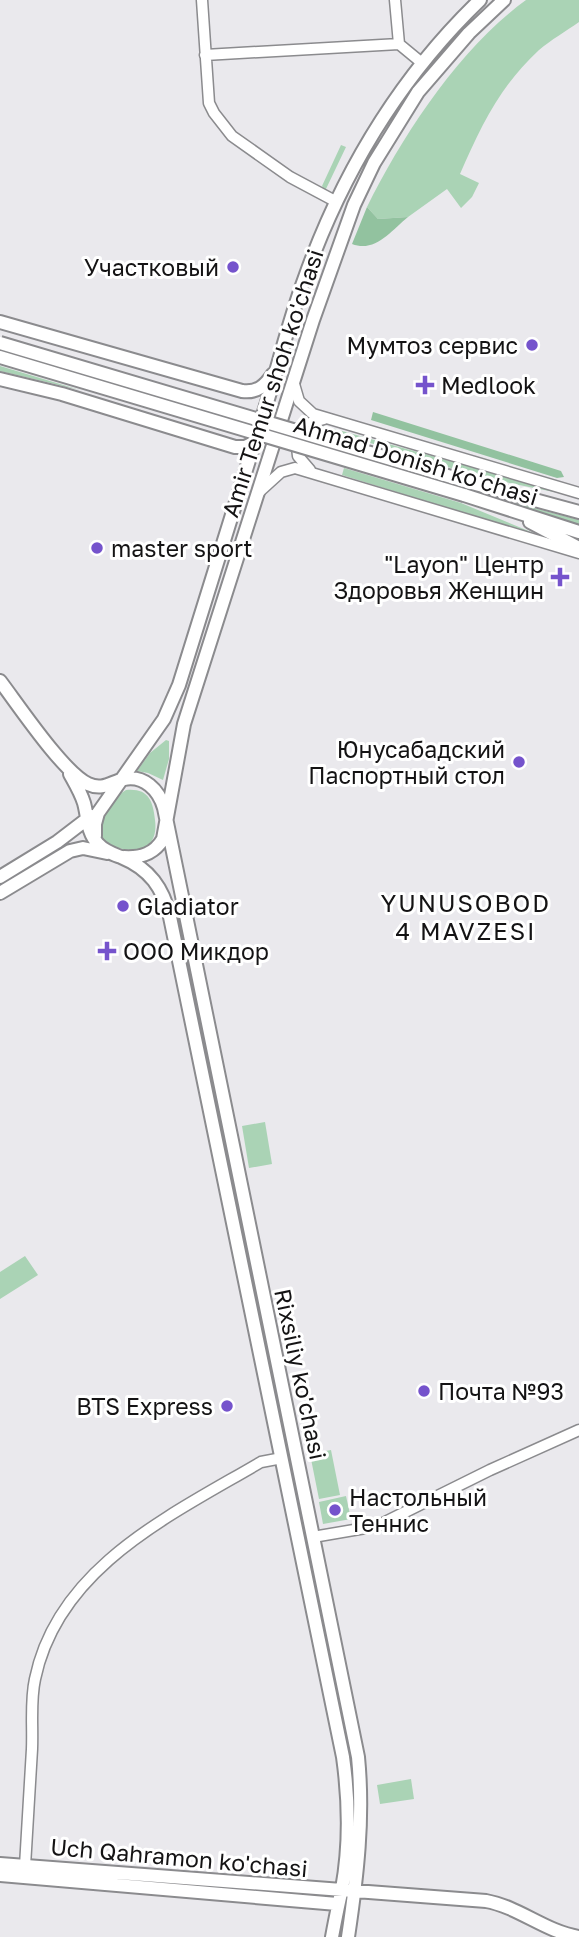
<svg xmlns="http://www.w3.org/2000/svg" width="579" height="1937" font-family="'Golos Text',sans-serif">
<style>
.green{fill:#aad3b5}
.forest{fill:#92c29f}
.lines{fill:none;stroke-linecap:round;stroke-linejoin:round}
.minor-casing{stroke:#8b8b8e;stroke-width:13}
.major-casing{stroke:#8b8b8e;stroke-width:16}
.minor{stroke:#fff;stroke-width:10}
.major{stroke:#fff;stroke-width:12}
.major-bridge-casing{stroke:#8b8b8e;stroke-width:16;stroke-linecap:butt}
.major-bridge{stroke:#fff;stroke-width:12}
.poi-dot{fill:#7553cc;stroke:#fff;stroke-width:2.5}
.labels{text-anchor:middle;dominant-baseline:central;stroke-width:6;stroke-linejoin:round;paint-order:stroke}
.poi-label{font-size:23px;fill:#141314;stroke:#fff;text-anchor:start}
.street-label{font-size:23px;fill:#141314;stroke:#fff}
.neighbourhood-label{font-size:24px;letter-spacing:2px;fill:#141314;stroke:#fff}
</style>
<rect width="100%" height="100%" fill="#eae9ed"/>
<path class="green" d="M526,0H579V22C566,31 551,40 539,50C500,86 481,126 460,174L479,183L472,197L461,208L447,189L408,217L378,219L367,207C403,134 460,48 526,0Z
M341,145L346,147L325,191L322,186Z
M0,366L80,390L0,371Z
M324,426L579,497L480,477L322,428Z
M344,468L461,503L553,541L342,475Z
M485,495L579,520V526Z
M166,740L169,741V759L163,780L148,773L137,771L150,753Z
M126,790C148,788 153,800 155,820C158,842 146,854 123,849C113,848 106,844 100,836C101,817 109,800 126,790Z
M265,1122L272,1164L249,1168L242,1126Z
M25,1256L38,1275L0,1299V1272Z
M331,1450L340,1495L319,1499L310,1454Z
M346,1496L351,1519L323,1524L319,1502Z
M411,1779L414,1799L380,1804L377,1785Z"/>
<path class="forest" d="M367,207L378,219L408,217C391,231 375,253 352,244Z
M373,412L561,471L564,477L557,478L371,420Z"/>
<g class="lines">
<g class="minor-casing">
<path id="minor" d="M202,0L209,103L214,113L232,136L290,177L335,201
M399,44L422,63
M205,55L399,44L395,0
M294,384L299,401L313,414L579,493
M310,470L298,456L296,439L310,423L324,419
M259,492L281,472L295,468L579,553
M313,1537L377,1526L490,1470L579,1430
M25,1866C27,1827 30,1788 32,1749C33,1726 30,1701 35,1679C58,1567 171,1515 261,1462L282,1458"/>
</g>
<g class="major-casing">
<path id="major" d="M0,322L242,391C257,393 265,386 273,374
M0,379L62,394L235,447H245L255,442
M468,482L579,512
M464,495L579,532
M530,522L579,548
M0,681C19,706 63,772 88,784C103,791 111,782 124,779C144,775 159,790 164,808L358,1757C364,1818 357,1877 348,1937
M70,774C75,783 81,793 84,803C88,818 87,832 98,844C104,851 113,854 121,857C150,869 163,888 170,917L343,1757C349,1800 350,1846 342,1889C338,1905 335,1921 332,1937
M95,836V824L98,813L164,719L179,685C207,594 236,503 264,412C278,368 288,323 304,280C342,173 398,79 480,0
M124,857C141,858 154,854 163,839L184,724L313,320L354,205L374,163L418,92L469,33L504,0
M0,877L57,842L91,816
M0,893L70,851L83,848L107,853
M0,1864L486,1901C519,1907 546,1932 579,1937
M0,1875L337,1904"/>
</g>
<use href="#minor" class="minor"/>
<use href="#major" class="major"/>
<g class="major-bridge-casing">
<path id="major-bridge" d="M0,343L468,482
M0,357L464,495"/>
</g>
<use href="#major-bridge" class="major-bridge"/>
</g>
<g class="poi-dot">
<circle cx="233" cy="267" r="7"/>
<circle cx="532" cy="345" r="7"/>
<path d="M421.5 374.5h7v7h7v7h-7v7h-7v-7h-7v-7h7z"/>
<circle cx="97" cy="548" r="7"/>
<path d="M556.5 566.5h7v7h7v7h-7v7h-7v-7h-7v-7h7z"/>
<circle cx="519" cy="762" r="7"/>
<circle cx="123" cy="906" r="7"/>
<path d="M103.5 940.5h7v7h7v7h-7v7h-7v-7h-7v-7h7z"/>
<circle cx="424" cy="1391" r="7"/>
<circle cx="227" cy="1406" r="7"/>
<circle cx="335" cy="1510" r="7"/>
</g>
<g class="labels">
<g class="poi-label">
<text x="219" y="267" text-anchor="end">Участковый</text>
<text x="518" y="345" text-anchor="end">Мумтоз сервис</text>
<text x="441" y="385">Medlook</text>
<text x="111" y="548">master sport</text>
<text x="544" y="564" text-anchor="end">"Layon" Центр<tspan x="544" dy="26">Здоровья Женщин</tspan></text>
<text x="505" y="749" text-anchor="end">Юнусабадский<tspan x="505" dy="26">Паспортный стол</tspan></text>
<text x="137" y="906">Gladiator</text>
<text x="123" y="951">ООО Микдор</text>
<text x="438" y="1391">Почта №93</text>
<text x="213" y="1406" text-anchor="end">BTS Express</text>
<text x="349" y="1497">Настольный<tspan x="349" dy="26">Теннис</tspan></text>
</g>
<g class="street-label">
<text transform="translate(272 383) rotate(-72)">Amir Temur shoh ko'chasi</text>
<text transform="translate(416 460) rotate(17)">Ahmad Donish ko'chasi</text>
<text transform="translate(301 1374) rotate(78)">Rixsiliy ko'chasi</text>
<text transform="translate(179 1857) rotate(5)">Uch Qahramon ko'chasi</text>
</g>
<g class="neighbourhood-label">
<text x="466" y="902">YUNUSOBOD<tspan x="466" dy="28">4 MAVZESI</tspan></text>
</g>
</g>
</svg>
